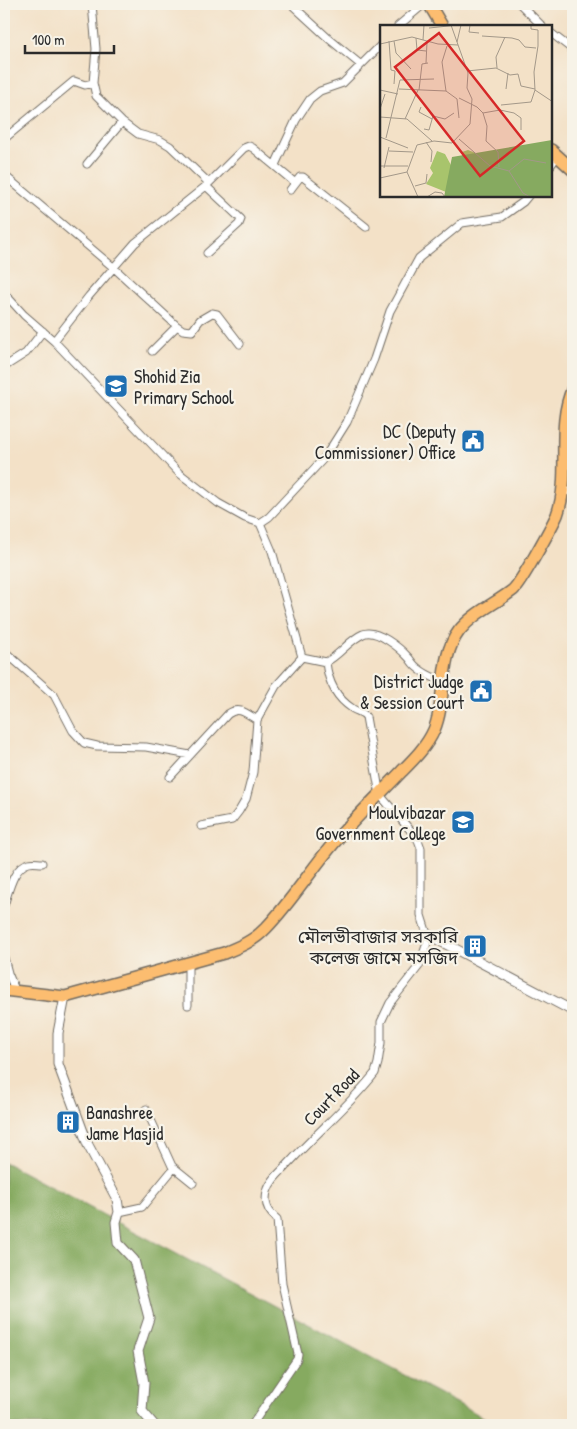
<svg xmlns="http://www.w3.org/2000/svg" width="577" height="1429" font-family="'Patrick Hand','Noto Sans Bengali',sans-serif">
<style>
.forest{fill:#86aa60;stroke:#586a46}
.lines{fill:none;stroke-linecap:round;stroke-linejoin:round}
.minor-casing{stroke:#716b62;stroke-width:9}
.tertiary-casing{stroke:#716b62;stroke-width:11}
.trunk-casing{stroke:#716b62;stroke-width:14}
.minor{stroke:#fff;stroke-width:7}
.tertiary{stroke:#fff;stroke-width:9}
.trunk{stroke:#fcbd6f;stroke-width:11}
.labels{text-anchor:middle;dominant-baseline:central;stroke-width:4.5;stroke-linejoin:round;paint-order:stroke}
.poi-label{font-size:18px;fill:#2b2b2b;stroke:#f7f3e8;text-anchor:end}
.street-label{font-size:18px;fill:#2b2b2b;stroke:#f7f3e8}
.inset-road{fill:none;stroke:#a39889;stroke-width:1}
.view{fill:#d62828;fill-opacity:0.15;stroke:#d62828;stroke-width:2.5}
.inset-edge{fill:none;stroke:#2b2b2b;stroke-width:2.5}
</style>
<rect width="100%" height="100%" fill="#f7f3e8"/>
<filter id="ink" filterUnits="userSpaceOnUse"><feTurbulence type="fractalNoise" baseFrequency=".02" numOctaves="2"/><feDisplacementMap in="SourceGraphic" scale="10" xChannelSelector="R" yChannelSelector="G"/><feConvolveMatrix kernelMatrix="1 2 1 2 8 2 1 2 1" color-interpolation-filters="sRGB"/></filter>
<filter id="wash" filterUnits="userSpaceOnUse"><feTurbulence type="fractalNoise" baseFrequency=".0096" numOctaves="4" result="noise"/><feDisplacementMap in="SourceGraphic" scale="20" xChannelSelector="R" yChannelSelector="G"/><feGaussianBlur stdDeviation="1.12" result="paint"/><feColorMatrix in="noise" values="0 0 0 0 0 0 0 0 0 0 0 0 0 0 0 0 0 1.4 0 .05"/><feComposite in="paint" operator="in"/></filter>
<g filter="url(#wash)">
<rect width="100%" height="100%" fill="#f3e1c7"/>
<path class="forest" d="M4,1162L498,1425H4Z"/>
</g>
<g filter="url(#ink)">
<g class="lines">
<g class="minor-casing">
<path id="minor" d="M92,4L96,49L93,83L96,96L122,122L138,134L160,140L170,146L209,183
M291,4L328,38L361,65
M520,4L542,26
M398,26L424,4
M551,33L573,50
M4,139L74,81L85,85L93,83
M87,164L122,122
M275,165L296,120L310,99L320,91L343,83L381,45
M551,165L557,157
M4,175L113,267L177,326L183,330L192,331L200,320L212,313L217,314L240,344
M206,186L241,219L239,224L207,253
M290,190L300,177H303L366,227
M4,293L24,315L54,341L179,473L218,503L245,518L260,523
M54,341L89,296L135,243L206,186L244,148L249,146L253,148L294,182
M152,351L177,326
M4,367L26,353L43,331
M563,490L573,493
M4,651L54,695L73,731L84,743L97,746L146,747L190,755
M302,657L326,662C340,655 349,640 363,634C376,628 400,648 409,658C412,662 414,666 419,669C426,675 435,678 443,682
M170,777L228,714C239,706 246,713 257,720
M201,826L232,820L239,811L246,799L253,772L257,720L276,686L302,657L272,551L260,523L269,517L325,457L347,422L374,359L390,311L419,258L462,223L502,217L523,202L528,196
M4,905C9,891 13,867 29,863C33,862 38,863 42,863
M4,958L8,973L16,992
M188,963V1005
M146,1109L172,1166L193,1183
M119,1212L142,1207L174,1168
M252,1425L297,1359L298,1354L282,1284L277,1219C268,1212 264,1204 267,1192C270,1180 282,1171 290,1162C317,1132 350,1105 375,1073L378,1063L381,1043V1022L390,1003L419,966L427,943V934L421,915V848L418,840L411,831L380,795L366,717C363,712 358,712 353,709C336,698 328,682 326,662"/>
</g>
<g class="tertiary-casing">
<path id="tertiary" d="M427,934L573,1011
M65,997L58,1033V1064L88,1145L117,1199L119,1212L116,1222L118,1243L134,1260L149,1318L138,1351L144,1383L142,1411L154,1425"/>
</g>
<g class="trunk-casing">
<path id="trunk" d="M429,4L442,26
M551,150L573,170
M4,990L65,997L224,953C239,947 254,941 266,928C293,900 313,866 339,837C359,814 381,793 402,771C414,759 427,746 434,730C447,699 438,659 459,631C473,613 495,604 513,590C521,583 552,526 557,515C572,474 555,427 573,388"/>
</g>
<use href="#minor" class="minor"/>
<use href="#tertiary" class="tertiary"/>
<use href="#trunk" class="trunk"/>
</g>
</g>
<defs>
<g id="school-square" transform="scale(1.25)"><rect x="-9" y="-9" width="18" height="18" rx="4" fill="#1f6fb2" stroke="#f7f3e8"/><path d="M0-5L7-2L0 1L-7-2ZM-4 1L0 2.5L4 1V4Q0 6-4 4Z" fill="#fff"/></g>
<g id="civic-square" transform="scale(1.25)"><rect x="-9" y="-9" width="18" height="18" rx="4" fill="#1f6fb2" stroke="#f7f3e8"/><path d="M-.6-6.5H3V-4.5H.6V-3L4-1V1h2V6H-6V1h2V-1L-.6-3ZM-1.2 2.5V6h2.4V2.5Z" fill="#fff"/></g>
<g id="university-square" transform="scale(1.25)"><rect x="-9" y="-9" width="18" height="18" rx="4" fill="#1f6fb2" stroke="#f7f3e8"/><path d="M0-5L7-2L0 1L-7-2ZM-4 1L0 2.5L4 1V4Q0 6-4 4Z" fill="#fff"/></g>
<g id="building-square" transform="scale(1.25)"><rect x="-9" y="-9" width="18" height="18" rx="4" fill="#1f6fb2" stroke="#f7f3e8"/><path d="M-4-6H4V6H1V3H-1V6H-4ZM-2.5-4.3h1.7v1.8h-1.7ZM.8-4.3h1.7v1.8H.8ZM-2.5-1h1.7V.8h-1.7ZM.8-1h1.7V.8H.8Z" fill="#fff"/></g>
</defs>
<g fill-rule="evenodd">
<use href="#school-square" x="116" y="386"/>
<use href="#civic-square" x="473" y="441"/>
<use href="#civic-square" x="481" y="691"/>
<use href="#university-square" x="463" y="822"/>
<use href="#building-square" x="475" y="946"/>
<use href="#building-square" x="68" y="1122"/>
</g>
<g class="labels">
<g class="poi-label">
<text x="134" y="376" text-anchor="start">Shohid Zia<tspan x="134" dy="21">Primary School</tspan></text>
<text x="456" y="431">DC (Deputy<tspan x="456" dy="21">Commissioner) Office</tspan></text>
<text x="464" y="681">District Judge<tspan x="464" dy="21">&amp; Session Court</tspan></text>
<text x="446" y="812">Moulvibazar<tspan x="446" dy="21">Government College</tspan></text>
<text x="458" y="936">মৌলভীবাজার সরকারি<tspan x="458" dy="21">কলেজ জামে মসজিদ</tspan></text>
<text x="86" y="1112" text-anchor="start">Banashree<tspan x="86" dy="21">Jame Masjid</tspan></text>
</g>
<g class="street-label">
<text transform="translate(331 1097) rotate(-46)">Court Road</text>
</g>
</g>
<g transform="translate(380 25)">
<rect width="172" height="172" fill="#f3e1c7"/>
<path d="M88,125L101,130L66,167L46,159L53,148L50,143L57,126L65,129L72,142L82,132V127Z" fill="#a8c46c"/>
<path d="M172,115V172H64L72,132Z" fill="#86aa60"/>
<path class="inset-road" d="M90,0L89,7L99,8M49,3L78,0M102,11L132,13L139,15L145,22L156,23M36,13L37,25L46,26M43,15L44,0M9,16L11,45L15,46L14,59M14,16L16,28L31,44M77,17L81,0M0,19L32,12L58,19L78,20M67,21L62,37L66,66L77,74L79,93M46,38L47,17M117,43L116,32L125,12M87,46L116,43L130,50L138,49L141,61L155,64M19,64L66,66M126,64L128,48M0,65L18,69M39,65L42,39L48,38M155,65L173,77M79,73L97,82L103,88L107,101L106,116L118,127L119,142M121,80L151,77L155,65L154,47L158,21V5L151,4V0M41,82L39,87L52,94M0,84L5,69M103,88L120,85L134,88L141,93V105M0,92L27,94L52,116M25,94L38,65M44,104L49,105L53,91L65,94L74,88M0,112L28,123M6,113L20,55L54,54M79,114L110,141L129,146L143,168L150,172M46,117L52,126L51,137M9,126L33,127M0,141H28M4,143L9,122M129,146L144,134L166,138M27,147L38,172M0,153L27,147L37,120L54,116L72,118L90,99L92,74L87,63L88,48L71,0M35,161L46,158L47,149M47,172L55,167L62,168L65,172"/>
<path class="view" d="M59,8L144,116L100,151L15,42Z"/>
<rect width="172" height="172" class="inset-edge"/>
</g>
<rect width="577" height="1429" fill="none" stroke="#f7f3e8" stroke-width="20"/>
<path d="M25 45v8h89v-8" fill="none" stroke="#2b2b2b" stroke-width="2.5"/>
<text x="32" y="45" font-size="15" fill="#2b2b2b" stroke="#f7f3e8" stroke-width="4" paint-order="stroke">100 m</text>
</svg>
